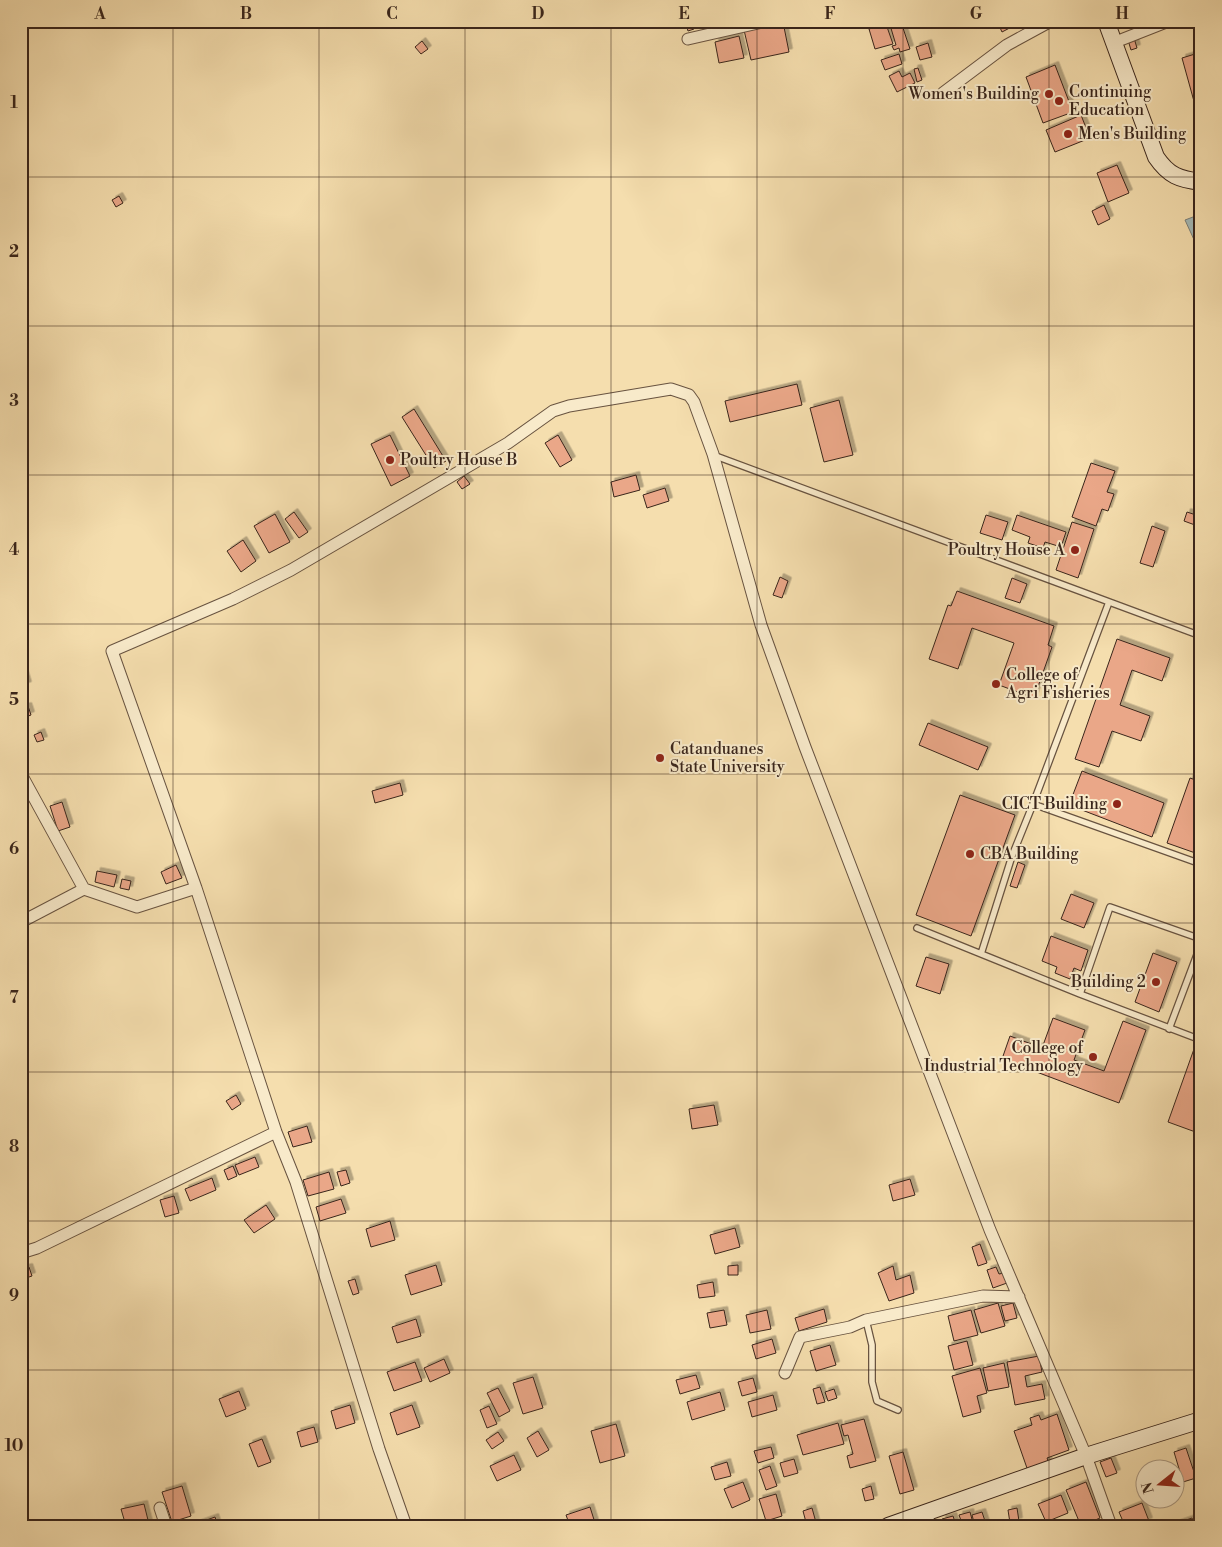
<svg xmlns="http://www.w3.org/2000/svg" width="1222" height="1547" font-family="'Libre Bodoni',serif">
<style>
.water{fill:#a3b9b7;stroke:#797e79}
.building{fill:#eaa788;stroke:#39251b;filter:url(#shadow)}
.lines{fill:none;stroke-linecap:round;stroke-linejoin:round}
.lane-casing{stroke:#685340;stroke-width:8}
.street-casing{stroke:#685340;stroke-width:13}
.secondary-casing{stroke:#39251b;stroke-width:18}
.lane{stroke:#f8eaca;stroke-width:5.5}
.street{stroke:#f8eaca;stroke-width:11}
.secondary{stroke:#f8eaca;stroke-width:16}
.grid{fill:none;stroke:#39251b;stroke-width:1;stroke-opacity:0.55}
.poi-dot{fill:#8f2418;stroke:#f8eaca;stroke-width:2}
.labels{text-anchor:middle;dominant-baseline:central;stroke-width:4;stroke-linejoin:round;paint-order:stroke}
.poi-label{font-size:16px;fill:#39251b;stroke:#f8eaca;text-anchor:start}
.neatline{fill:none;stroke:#39251b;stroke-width:2}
.grid-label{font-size:16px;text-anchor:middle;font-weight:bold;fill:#39251b}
</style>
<defs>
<filter id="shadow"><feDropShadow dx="3.5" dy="-3.5" stdDeviation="0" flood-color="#0004"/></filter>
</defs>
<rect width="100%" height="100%" fill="#f5deae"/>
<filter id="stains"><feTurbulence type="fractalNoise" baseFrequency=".004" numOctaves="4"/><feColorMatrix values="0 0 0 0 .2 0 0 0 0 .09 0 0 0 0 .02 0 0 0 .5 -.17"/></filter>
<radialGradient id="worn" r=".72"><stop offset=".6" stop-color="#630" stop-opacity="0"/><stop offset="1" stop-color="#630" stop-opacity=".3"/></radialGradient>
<path class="water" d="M1201,214V255L1185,220Z"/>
<path class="building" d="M664,21H682L665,26Z
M685,21H692L694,29L688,31Z
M997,21H1021V22L1002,32Z
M783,22L789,52L751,60L744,30Z
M901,22L910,49L900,52L899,48L894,50L892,46L896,45L890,25Z
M886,24L893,44L875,49L869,29Z
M739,36L744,58L719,63L715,42Z
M1134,38L1137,48L1131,50L1128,40Z
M422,41L428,49L421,54L415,47Z
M928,43L932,57L920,60L916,47Z
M899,54L902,64L885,70L881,60Z
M1195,54L1201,75V104L1195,105L1182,58Z
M1055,65L1073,112L1043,123L1026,77Z
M918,68L922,80L917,82L914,69Z
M899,71L902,77L910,73L915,83L897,92L889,76Z
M1081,115L1090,138L1055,152L1046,130Z
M1117,165L1129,193L1108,202L1097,173Z
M119,196L123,203L116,207L112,200Z
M1104,205L1110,219L1098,225L1092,211Z
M797,384L802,405L730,422L725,401Z
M839,400L853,455L824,462L810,408Z
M414,409L446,461L434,468L402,417Z
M390,435L410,476L391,486L371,444Z
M558,435L572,460L560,467L545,443Z
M1091,463L1115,471L1107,492L1114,494L1108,511L1102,509L1096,526L1072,517Z
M636,475L640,490L614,497L611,482Z
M464,476L470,484L462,489L457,482Z
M665,488L669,501L647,508L643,495Z
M294,512L308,532L299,538L285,519Z
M1187,512L1199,516L1195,525L1184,521Z
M275,514L290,542L269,553L254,526Z
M986,515L1008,522L1002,540L980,533Z
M1017,515L1066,532L1061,547L1045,542L1043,548L1028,543L1030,537L1012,530Z
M1072,522L1094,529L1078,578L1056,570Z
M1152,526L1165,531L1153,567L1140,563Z
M243,540L256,561L241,572L227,551Z
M780,577L788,581L782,598L773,595Z
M1012,578L1027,584L1020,603L1005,598Z
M957,591L1054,626L1048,645L1052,647L1034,698L999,685L1014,643L972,628L958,669L929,659L948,605L951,606Z
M1117,639L1170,658L1162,681L1132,670L1120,705L1150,716L1141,741L1112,731L1099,767L1075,759Z
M23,669L28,685L22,687L21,670Z
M28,706L31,715L23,718L21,708Z
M928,723L988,747L978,770L919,745Z
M41,732L44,740L37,742L34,735Z
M1201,732V745L1196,744Z
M1082,771L1164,803L1152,837L1069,805Z
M1190,778L1201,782V855L1167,843Z
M400,783L403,795L375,803L372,791Z
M960,795L1015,815L971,936L916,915Z
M62,802L70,827L58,831L50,806Z
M1018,862L1025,865L1017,888L1010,886Z
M176,865L182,878L166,884L161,872Z
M97,871L117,875L114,887L95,882Z
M122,879L131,881L129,890L120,888Z
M1071,894L1094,903L1084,928L1061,919Z
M1051,936L1088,950L1081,971L1074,968L1070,979L1055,973L1057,967L1042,961Z
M1153,953L1177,962L1159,1012L1135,1002Z
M926,957L949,964L940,994L916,986Z
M1053,1018L1085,1030L1074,1060L1104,1071L1123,1021L1146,1030L1119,1103L1002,1059L1010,1036L1042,1048Z
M1194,1049L1201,1051V1134L1168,1122Z
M236,1095L241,1104L232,1110L226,1101Z
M714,1105L718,1125L692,1129L689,1109Z
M307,1126L312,1142L293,1147L288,1132Z
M255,1157L259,1167L239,1175L235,1165Z
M233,1166L237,1176L228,1180L224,1170Z
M346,1170L350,1183L341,1186L337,1172Z
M329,1172L334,1189L308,1196L303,1180Z
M212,1178L216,1190L190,1201L185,1189Z
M910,1179L915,1195L893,1201L889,1185Z
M174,1196L179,1213L165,1217L160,1200Z
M341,1199L346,1213L320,1221L316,1207Z
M266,1205L275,1219L254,1233L244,1220Z
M390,1221L395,1240L371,1247L366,1229Z
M735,1228L740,1247L715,1254L710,1235Z
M980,1244L987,1263L978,1266L972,1247Z
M436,1265L442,1285L411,1295L405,1275Z
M738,1265V1275H728V1266Z
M893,1266L896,1280L910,1275L914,1293L889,1301L878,1273Z
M29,1267L32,1276L23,1279L21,1269Z
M996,1267L999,1274L1004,1273L1007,1283L993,1288L987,1270Z
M355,1279L359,1293L353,1295L348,1281Z
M713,1282L715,1296L699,1298L697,1285Z
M998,1303L1005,1326L981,1333L974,1310Z
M1013,1303L1017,1318L1005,1321L1001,1306Z
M824,1309L827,1322L799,1331L795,1318Z
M724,1310L727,1325L710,1328L707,1313Z
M767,1310L771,1329L750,1333L746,1315Z
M971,1310L978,1335L954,1341L948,1316Z
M416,1319L421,1336L397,1343L392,1327Z
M772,1339L776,1353L756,1359L752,1345Z
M967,1341L973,1365L954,1370L948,1346Z
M830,1345L836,1365L816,1371L810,1351Z
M1039,1356L1042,1372L1025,1376L1027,1387L1042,1384L1045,1399L1015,1405L1007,1362Z
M444,1359L450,1373L430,1382L424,1368Z
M415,1362L422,1381L394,1391L387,1372Z
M1004,1363L1009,1387L988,1391L983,1368Z
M980,1368L987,1393L977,1396L981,1412L963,1417L952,1376Z
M696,1375L700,1388L680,1394L676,1380Z
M533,1377L543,1408L523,1414L513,1383Z
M753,1378L757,1392L742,1396L738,1382Z
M820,1387L825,1402L817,1404L813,1389Z
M498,1388L510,1411L499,1417L487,1393Z
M834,1389L837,1398L828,1401L825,1392Z
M239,1391L246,1409L226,1417L219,1399Z
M720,1392L725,1410L692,1420L687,1402Z
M773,1395L777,1410L752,1417L748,1402Z
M350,1405L355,1423L336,1429L331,1411Z
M412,1405L420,1427L397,1435L390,1413Z
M489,1406L497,1424L487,1428L480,1410Z
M1057,1414L1069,1450L1047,1458L1049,1463L1028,1471L1014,1431L1032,1425L1030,1418L1039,1415L1041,1420Z
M864,1419L876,1461L850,1468L847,1456L853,1454L848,1435L844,1436L841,1425Z
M838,1423L844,1444L803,1455L797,1435Z
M616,1424L625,1456L600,1463L591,1431Z
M314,1427L318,1442L301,1447L297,1432Z
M538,1431L549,1450L537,1457L527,1438Z
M498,1432L504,1441L492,1449L486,1440Z
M1201,1433V1449H1199L1194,1436Z
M262,1439L271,1462L258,1467L249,1444Z
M771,1447L774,1458L758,1463L754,1451Z
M1186,1448L1196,1478L1183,1482L1174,1452Z
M903,1452L914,1490L900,1494L889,1456Z
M514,1455L521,1470L497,1481L490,1466Z
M1111,1458L1117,1473L1106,1477L1100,1462Z
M794,1459L798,1473L784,1477L780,1463Z
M727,1462L731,1476L715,1480L711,1467Z
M770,1466L777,1486L766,1490L759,1470Z
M743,1482L750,1500L732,1508L724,1489Z
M1086,1482L1100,1518L1081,1526L1066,1490Z
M182,1486L191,1516L172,1522L162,1492Z
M871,1486L874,1499L865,1501L862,1489Z
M776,1494L782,1516L766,1521L759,1499Z
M1061,1495L1068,1513L1046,1522L1038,1504Z
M1142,1503L1149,1521L1137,1526H1125L1119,1512Z
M144,1504L149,1524L126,1526L121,1509Z
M590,1507L596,1526H570L566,1515Z
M812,1508L817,1526H807L803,1511Z
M1017,1508L1019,1521L1010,1523L1008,1510Z
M970,1512L973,1523L963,1526L959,1515Z
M982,1512L986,1524L975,1526L972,1515Z
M953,1516L956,1525L944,1526L942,1519Z
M215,1517L218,1526H190Z
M1192,1518L1195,1526H1169Z"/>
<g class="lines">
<g class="lane-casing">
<path id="lane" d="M713,455L1201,636
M1109,602L1033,804L1201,864
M917,928L1080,994
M1201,939L1110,907L1080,994L1201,1040
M981,954L1012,856L1033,804
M1169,1029L1201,944
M866,1320L872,1345V1382L877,1401L898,1410"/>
</g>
<g class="street-casing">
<path id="street" d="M688,39L767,21
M1113,43L1169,21
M943,93L1007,45L1051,21
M21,774L84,889
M21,922L84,889L137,907L196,888
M21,1253L37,1248L276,1132
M785,1373L800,1337L850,1327L866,1320L983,1296L1019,1297
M160,1508L166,1526
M926,1512L930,1526
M406,1526L379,1449L296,1182L276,1132L196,888L112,651L233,599L291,570L508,443L553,411L569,406L671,389L689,395L694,402L713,454L761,625L805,747L990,1230L1086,1456L1111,1526"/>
</g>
<g class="secondary-casing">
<path id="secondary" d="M1106,21L1156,157C1169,176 1179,179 1201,182
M888,1526L1086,1456L1201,1420"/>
</g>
<use href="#lane" class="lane"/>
<use href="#street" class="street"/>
<use href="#secondary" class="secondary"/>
</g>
<path class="grid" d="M173,21V1526M319,21V1526M465,21V1526M611,21V1526M757,21V1526M903,21V1526M1049,21V1526M21,177H1201M21,326H1201M21,475H1201M21,624H1201M21,774H1201M21,923H1201M21,1072H1201M21,1221H1201M21,1370H1201"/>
<g class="poi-dot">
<circle cx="1049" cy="94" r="5"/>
<circle cx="1059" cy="101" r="5"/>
<circle cx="1068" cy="134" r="5"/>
<circle cx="390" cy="460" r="5"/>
<circle cx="1075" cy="550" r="5"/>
<circle cx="996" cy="684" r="5"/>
<circle cx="660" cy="758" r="5"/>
<circle cx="1117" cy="804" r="5"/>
<circle cx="970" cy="854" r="5"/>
<circle cx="1156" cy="982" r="5"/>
<circle cx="1093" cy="1057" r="5"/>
</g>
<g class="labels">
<g class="poi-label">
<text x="1069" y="92">Continuing<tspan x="1069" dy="18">Education</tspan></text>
<text x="1039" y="94" text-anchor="end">Women's Building</text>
<text x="1078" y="134">Men's Building</text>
<text x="400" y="460">Poultry House B</text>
<text x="1065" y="550" text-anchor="end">Poultry House A</text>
<text x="1006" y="675">College of<tspan x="1006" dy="18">Agri Fisheries</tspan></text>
<text x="670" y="749">Catanduanes<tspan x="670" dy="18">State University</tspan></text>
<text x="1107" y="804" text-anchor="end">CICT Building</text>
<text x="980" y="854">CBA Building</text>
<text x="1146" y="982" text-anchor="end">Building 2</text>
<text x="1083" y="1048" text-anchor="end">College of<tspan x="1083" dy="18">Industrial Technology</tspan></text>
</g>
</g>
<rect width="1222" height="1547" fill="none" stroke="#f5deae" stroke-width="55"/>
<g transform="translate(1160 1484) rotate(253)"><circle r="24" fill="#f8eaca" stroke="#ac9b84"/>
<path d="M0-4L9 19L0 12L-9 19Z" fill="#8f2418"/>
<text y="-8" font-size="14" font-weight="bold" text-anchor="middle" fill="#39251b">N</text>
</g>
<rect x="28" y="28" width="1166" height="1492" class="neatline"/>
<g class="grid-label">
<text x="100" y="19">A</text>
<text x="246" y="19">B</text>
<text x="392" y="19">C</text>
<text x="538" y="19">D</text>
<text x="684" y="19">E</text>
<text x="830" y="19">F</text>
<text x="976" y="19">G</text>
<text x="1122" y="19">H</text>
<text x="14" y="108">1</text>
<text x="14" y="257">2</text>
<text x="14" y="406">3</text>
<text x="14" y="555">4</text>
<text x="14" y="705">5</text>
<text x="14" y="854">6</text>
<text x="14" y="1003">7</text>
<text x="14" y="1152">8</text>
<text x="14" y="1301">9</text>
<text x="14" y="1451">10</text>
</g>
<rect width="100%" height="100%" filter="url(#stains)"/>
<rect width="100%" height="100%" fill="url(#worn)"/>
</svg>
